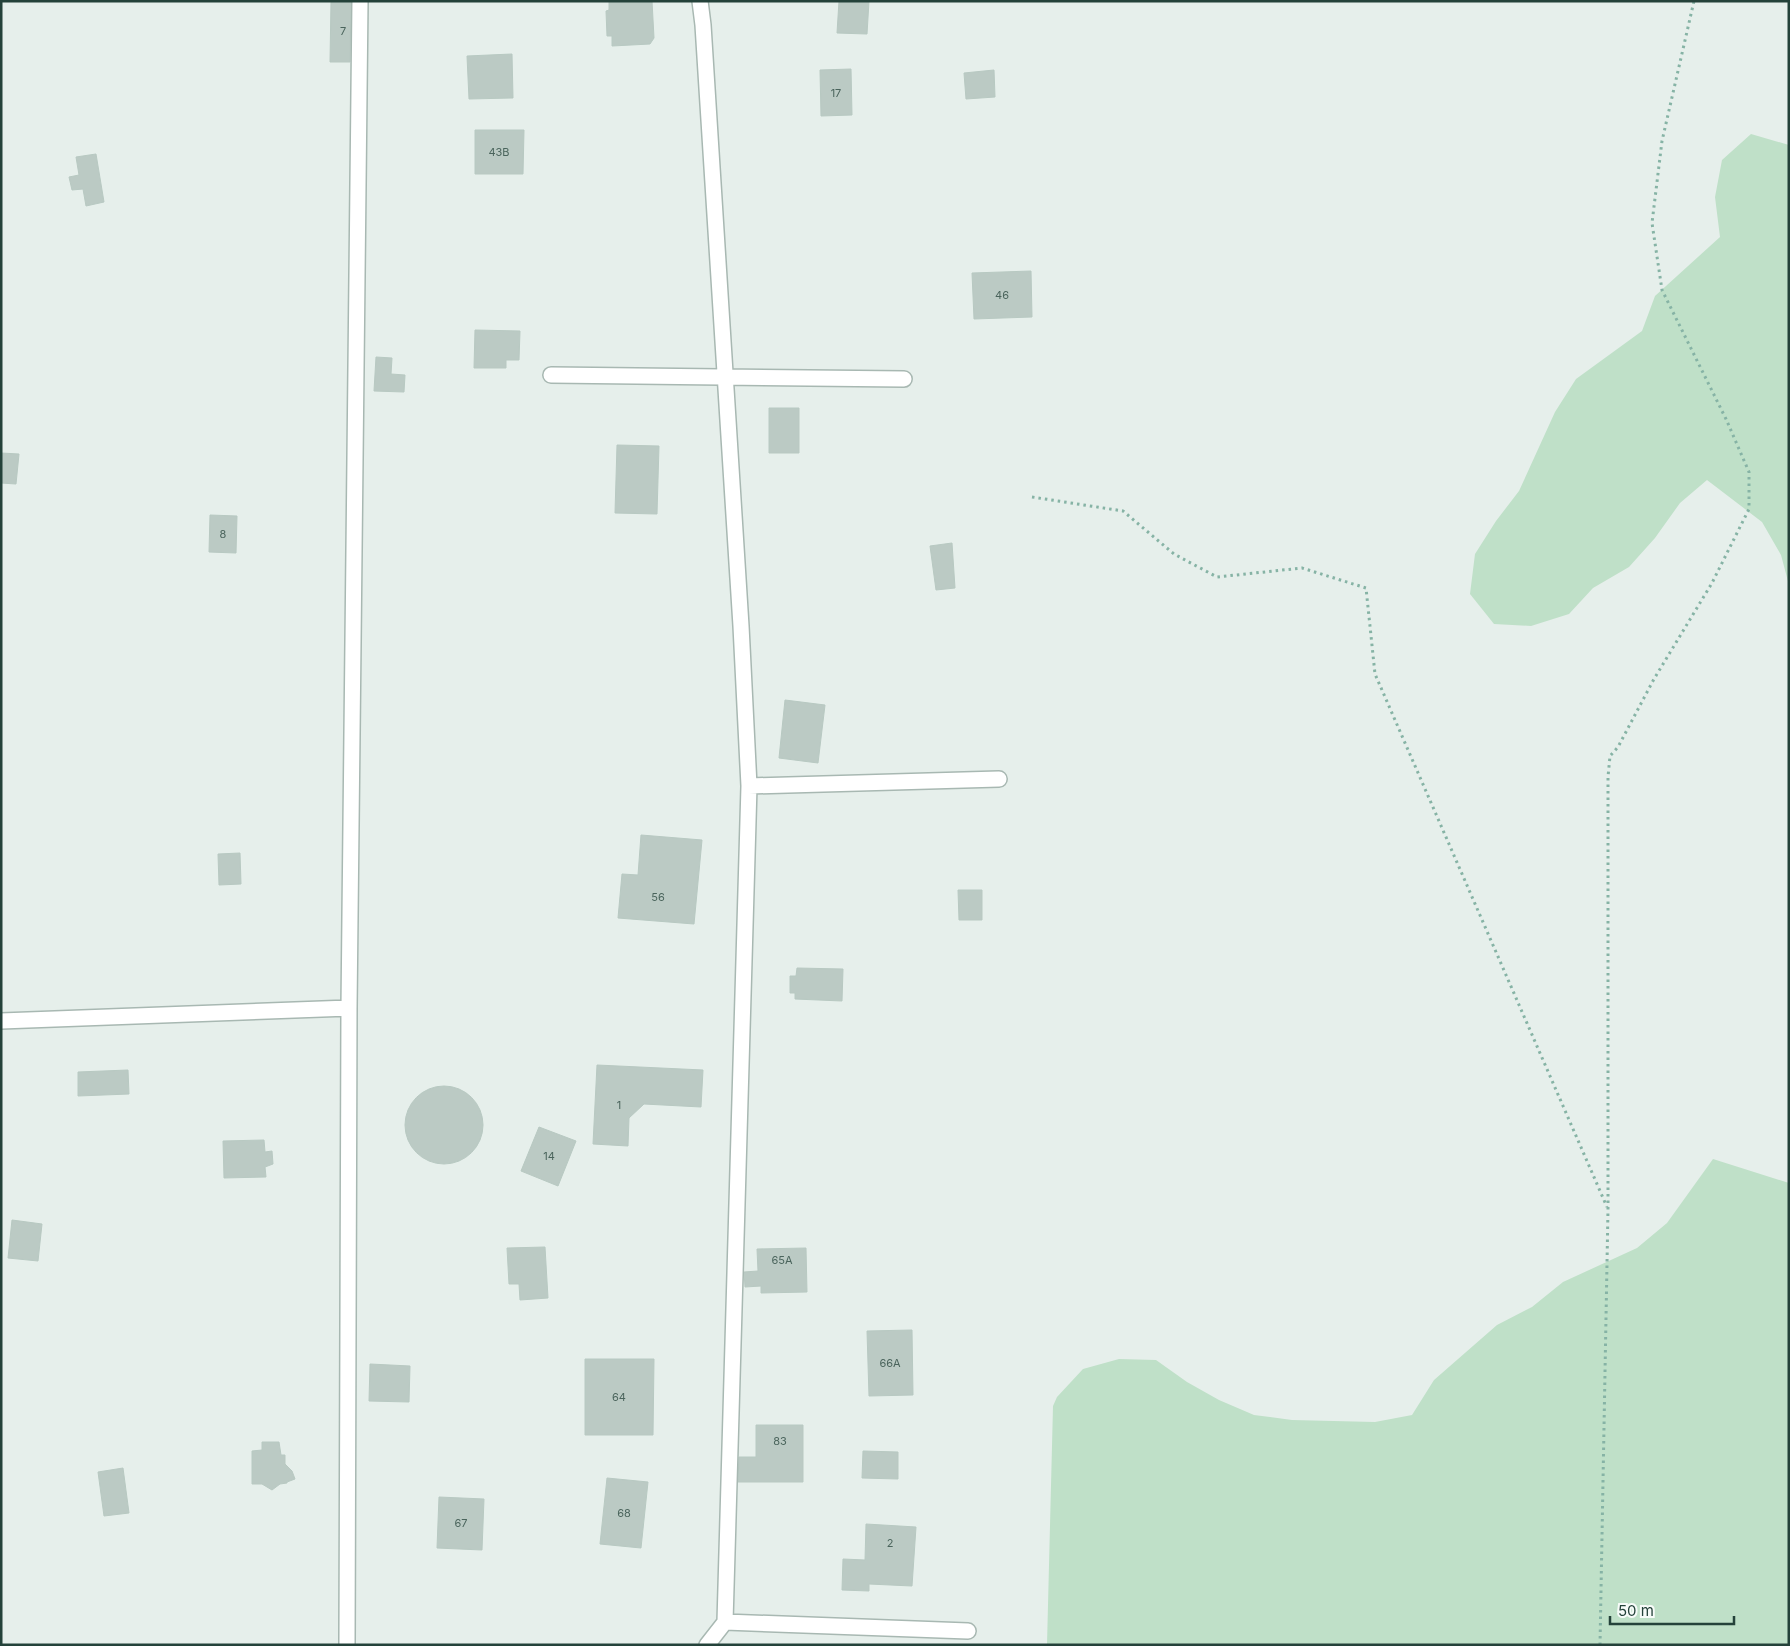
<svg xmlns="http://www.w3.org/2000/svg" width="1790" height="1646" font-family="Inter,sans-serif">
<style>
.green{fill:#bfe0c8}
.building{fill:#bbcac4;stroke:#b8c9c2}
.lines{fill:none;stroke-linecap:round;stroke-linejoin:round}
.minor-casing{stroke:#a8b8b2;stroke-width:18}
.path{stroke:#86b3a5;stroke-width:3;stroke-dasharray:2.5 4;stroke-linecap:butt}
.minor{stroke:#fff;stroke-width:15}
.labels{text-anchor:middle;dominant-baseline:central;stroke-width:4;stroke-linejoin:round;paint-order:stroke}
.number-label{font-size:11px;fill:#4a645c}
</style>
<rect width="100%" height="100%" fill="#e6efeb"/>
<path class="green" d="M1751,134L1789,145V585L1781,555L1762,522L1707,480L1680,503L1655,538L1629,567L1593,588L1569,614L1531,626L1494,624L1470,594L1475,554L1496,521L1519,491L1555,412L1576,379L1642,331L1655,296L1720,237L1715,197L1722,160Z
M1713,1159L1789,1183V1645H1047L1053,1406L1057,1397L1083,1369L1119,1359L1156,1360L1187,1382L1219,1400L1254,1415L1292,1420L1375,1422L1412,1415L1434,1380L1497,1325L1532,1307L1563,1282L1637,1248L1667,1223Z"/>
<path class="building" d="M331,1H351L350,62H330Z
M609,1H652L654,38L650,44L612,46V36H607L606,11L609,10Z
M839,1H869L867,34L837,33Z
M512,54L513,98L469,99L467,56Z
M851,69L852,115L821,116L820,70Z
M994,70L995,97L966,99L964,73Z
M475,130H524L523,174H475Z
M96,154L104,202L86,206L83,189L72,190L69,177L79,175L76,157Z
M1031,271L1032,317L974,319L972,273Z
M475,330L520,331L519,360H506V368H474Z
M376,357L392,358L391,374L405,375L404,392L374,391Z
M769,408H799V453H769Z
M617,445L659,446L657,514L615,513Z
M1,453L19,454L16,484L1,483Z
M210,515L237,516L236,553L209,552Z
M952,543L955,588L936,590L930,546Z
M785,700L825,705L818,763L779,758Z
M641,835L702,840L694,924L618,918L622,874L638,875Z
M240,853L241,884L219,885L218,854Z
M958,890H982V920H959Z
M797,968L843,969L842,1001L795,999V993H790V976H796Z
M597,1065L703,1070L701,1107L644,1104L629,1118L628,1146L593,1144Z
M128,1070L129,1094L78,1096V1072Z
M405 1125a39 39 0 1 1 78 0a39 39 0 1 1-78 0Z
M539,1127L576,1141L558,1186L521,1171Z
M264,1140L265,1152L272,1151L273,1164L265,1167L266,1177L224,1178L223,1141Z
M12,1220L42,1224L38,1261L8,1258Z
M545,1247L548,1298L520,1300L519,1284H509L507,1248Z
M806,1248L807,1292L761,1293V1286L745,1287L744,1272L758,1271L757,1249Z
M912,1330L913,1395L869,1396L867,1331Z
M585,1359H654L653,1435H585Z
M370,1364L410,1366L409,1402L369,1401Z
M756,1425H803V1482H738L739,1457H756Z
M262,1442H279L281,1455H285V1464L292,1471L295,1479L287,1482V1483L280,1484L272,1490L262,1484H252V1451L262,1450Z
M863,1451L898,1452V1479L862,1478Z
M123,1468L129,1513L104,1516L98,1472Z
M607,1478L648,1482L641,1548L600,1544Z
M439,1497L484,1499L482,1550L437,1548Z
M866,1524L916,1527L912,1586L869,1584V1591L842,1590L843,1559L865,1560Z"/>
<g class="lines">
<g class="minor-casing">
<path id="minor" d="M700,1L703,25L741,626L749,786L725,1622L707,1645
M551,375L904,379
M749,786L999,779
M1,1021L349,1008
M725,1622L968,1631
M347,1645L349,1008L360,1"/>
</g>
<path class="path" d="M1032,497L1123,511L1174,554L1217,577L1302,568L1366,588L1375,674L1607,1207
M1600,1645L1608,1209V777L1610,756L1618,747L1654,679L1712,583L1749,509V472L1726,419L1662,290L1652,223L1662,141L1694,1"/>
<use href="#minor" class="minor"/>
</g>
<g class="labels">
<g class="number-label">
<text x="343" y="31">7</text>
<text x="836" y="93">17</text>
<text x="499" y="152">43В</text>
<text x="1002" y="295">46</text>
<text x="223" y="534">8</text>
<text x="658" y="897">56</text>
<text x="619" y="1105">1</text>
<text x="549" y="1156">14</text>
<text x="782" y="1260">65А</text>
<text x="890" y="1363">66А</text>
<text x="619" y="1397">64</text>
<text x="780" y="1441">83</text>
<text x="624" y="1513">68</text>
<text x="461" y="1523">67</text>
<text x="890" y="1543">2</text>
</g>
</g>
<rect width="1790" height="1646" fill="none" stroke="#24423a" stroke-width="5"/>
<path d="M1610 1616v8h124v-8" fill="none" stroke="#24423a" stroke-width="2.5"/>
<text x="1618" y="1616" font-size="15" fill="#24423a" stroke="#f7fbf9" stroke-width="4" paint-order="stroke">50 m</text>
</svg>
